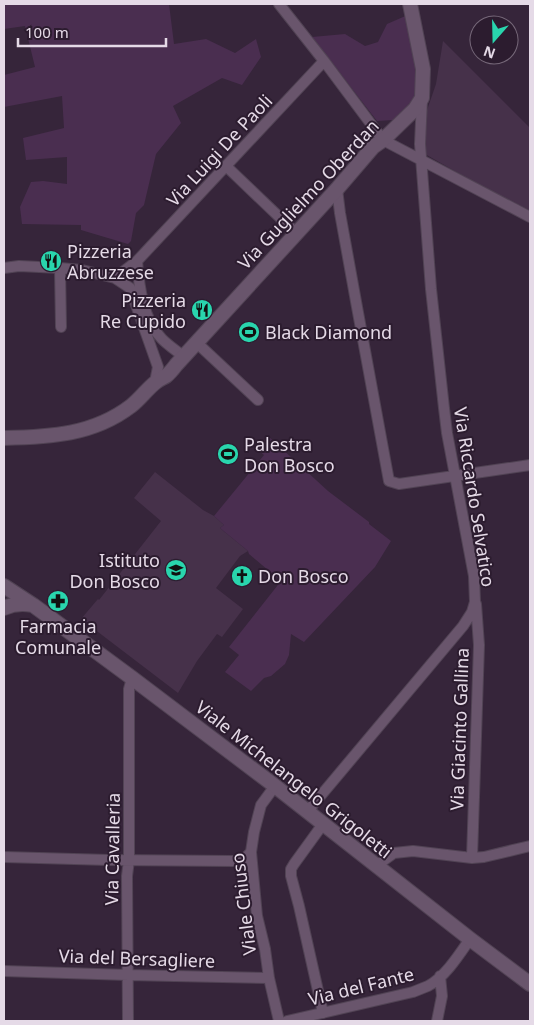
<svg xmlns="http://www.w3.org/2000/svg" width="534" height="1025" font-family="'Noto Sans',sans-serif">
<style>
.built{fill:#46314a}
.green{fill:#4a2e50}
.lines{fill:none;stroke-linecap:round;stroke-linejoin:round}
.minor-casing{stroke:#514354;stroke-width:12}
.secondary-casing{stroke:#514354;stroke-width:16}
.minor{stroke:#69556c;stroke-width:10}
.secondary{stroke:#69556c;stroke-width:14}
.labels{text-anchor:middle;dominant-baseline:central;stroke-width:4;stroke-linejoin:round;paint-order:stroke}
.street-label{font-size:18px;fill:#e5dae7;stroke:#2c1c2f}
.poi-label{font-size:18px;fill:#e5dae7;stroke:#2c1c2f;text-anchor:start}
</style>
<rect width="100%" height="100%" fill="#36253a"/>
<path class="built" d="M443,41L530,128V211L467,178L425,154V116L436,84Z
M155,472L203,510L214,516L224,525L220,528L248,551L240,556L216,588L243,609L222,637L217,634L197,661L178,693L81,619L98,599L99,600L161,521L134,498Z"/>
<path class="green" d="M4,4H169L174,44L206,39L235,53L256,39L261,57L242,85L222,78L173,106L181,123L156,154L144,205L136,213L131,241L128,244L81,230V225L22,224L20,207L31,182L43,181L67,184V157L26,160L23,138L64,128L62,96L4,107V75L35,67L25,26L4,29Z
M410,14L420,69L417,96L405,113L393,120L377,121L312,37L345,34L365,46L378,42L387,24Z
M268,436L328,491L369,522V524L391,541L375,567L304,642L291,634L289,655L285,664L271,676L264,678L251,691L225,672L239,655L229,647L281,581L249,554L248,551L220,528L224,525L214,516L264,455L257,449Z"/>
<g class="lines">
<g class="minor-casing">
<path id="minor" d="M279,4L324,61L383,140L530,217
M226,166L296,233
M337,189L340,213L357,307L389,481L399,484L530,465
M137,261C139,286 143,320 162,339C169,346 177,351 184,357
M4,268L19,266L60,268L82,270L115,278L130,288L158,367L155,382
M60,268L61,327
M115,278L137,261L324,61
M197,343L258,400
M275,786L261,805L254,832L251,852L257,916L265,949L269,978L279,1021
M307,812L463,626L472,612L475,602L474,576L447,433L444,408L431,289L420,144L422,99
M323,824L294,864L291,869V876L299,906L323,1013
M4,857L109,860L234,861L244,859L251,852
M472,858L479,645L476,604
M376,866L394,853L413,851L472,858L484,857L530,846
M4,971L128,975L269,978
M128,1021L127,876L129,860V689L132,678
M287,1021L413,992C418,990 423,988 428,986C445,977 459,955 470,939
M437,1021L442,996L440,976"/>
</g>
<g class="secondary-casing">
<path id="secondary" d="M4,438C50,437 93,435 131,406C140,399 147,389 156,382C159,379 163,378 166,376C170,373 173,369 176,365L337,189L373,147L383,140L415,109L422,98L423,69L410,4
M4,586L33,605L132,678L275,786L470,939L530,984
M4,608C13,604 22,603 32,605"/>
</g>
<use href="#minor" class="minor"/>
<use href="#secondary" class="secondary"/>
</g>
<defs>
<g id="restaurant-disc" transform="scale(1.125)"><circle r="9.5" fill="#29d5ad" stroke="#2c1c2f"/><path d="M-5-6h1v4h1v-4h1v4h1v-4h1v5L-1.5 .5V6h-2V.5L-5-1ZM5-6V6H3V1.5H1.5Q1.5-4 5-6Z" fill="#111"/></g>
<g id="stadium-disc" transform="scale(1.125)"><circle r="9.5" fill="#29d5ad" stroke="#2c1c2f"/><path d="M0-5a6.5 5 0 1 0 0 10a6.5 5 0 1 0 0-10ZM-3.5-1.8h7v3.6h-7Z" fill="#111"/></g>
<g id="school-disc" transform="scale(1.125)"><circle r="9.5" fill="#29d5ad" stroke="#2c1c2f"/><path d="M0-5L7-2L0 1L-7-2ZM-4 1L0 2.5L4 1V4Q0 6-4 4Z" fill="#111"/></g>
<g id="church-disc" transform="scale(1.125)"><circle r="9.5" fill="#29d5ad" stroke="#2c1c2f"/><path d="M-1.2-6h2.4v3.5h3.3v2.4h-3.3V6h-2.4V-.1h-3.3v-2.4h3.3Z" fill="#111"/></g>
<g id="pharmacy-disc" transform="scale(1.125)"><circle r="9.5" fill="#29d5ad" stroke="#2c1c2f"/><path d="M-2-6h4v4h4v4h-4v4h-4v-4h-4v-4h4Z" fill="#111"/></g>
</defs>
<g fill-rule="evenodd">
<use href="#restaurant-disc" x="51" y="261"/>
<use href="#restaurant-disc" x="202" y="310"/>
<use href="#stadium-disc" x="249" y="332"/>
<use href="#stadium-disc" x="228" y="454"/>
<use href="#school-disc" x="176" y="570"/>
<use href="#church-disc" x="242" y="576"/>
<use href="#pharmacy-disc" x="58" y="601"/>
</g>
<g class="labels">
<g class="street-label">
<text transform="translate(219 150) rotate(-47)">Via Luigi De Paoli</text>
<text transform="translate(308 194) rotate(-47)">Via Guglielmo Oberdan</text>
<text transform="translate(475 497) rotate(81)">Via Riccardo Selvatico</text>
<text transform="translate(459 729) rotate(-88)">Via Giacinto Gallina</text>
<text transform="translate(294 779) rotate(38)">Viale Michelangelo Grigoletti</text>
<text transform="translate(112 849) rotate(-89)">Via Cavalleria</text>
<text transform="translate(243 904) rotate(-97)">Viale Chiuso</text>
<text transform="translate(137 958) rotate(2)">Via del Bersagliere</text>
<text transform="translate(361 986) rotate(-14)">Via del Fante</text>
</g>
<g class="poi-label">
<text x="67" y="251">Pizzeria<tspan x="67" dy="21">Abruzzese</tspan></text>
<text x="186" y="300" text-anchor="end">Pizzeria<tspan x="186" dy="21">Re Cupido</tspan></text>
<text x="265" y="332">Black Diamond</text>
<text x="244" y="444">Palestra<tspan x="244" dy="21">Don Bosco</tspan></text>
<text x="160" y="560" text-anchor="end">Istituto<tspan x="160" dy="21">Don Bosco</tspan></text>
<text x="258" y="576">Don Bosco</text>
<text x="58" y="626" text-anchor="middle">Farmacia<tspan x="58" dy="21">Comunale</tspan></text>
</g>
</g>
<rect width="534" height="1025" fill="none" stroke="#e5dae7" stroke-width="10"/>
<g transform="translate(494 40) rotate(200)"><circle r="24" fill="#2c1c2f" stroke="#766879"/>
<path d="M0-4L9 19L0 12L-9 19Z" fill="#29d5ad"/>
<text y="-8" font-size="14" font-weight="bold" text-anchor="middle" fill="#e5dae7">N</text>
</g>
<path d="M18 38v8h148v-8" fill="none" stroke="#e5dae7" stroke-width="2.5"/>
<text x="25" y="38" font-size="15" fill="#e5dae7" stroke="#2c1c2f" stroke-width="4" paint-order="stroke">100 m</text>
</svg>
